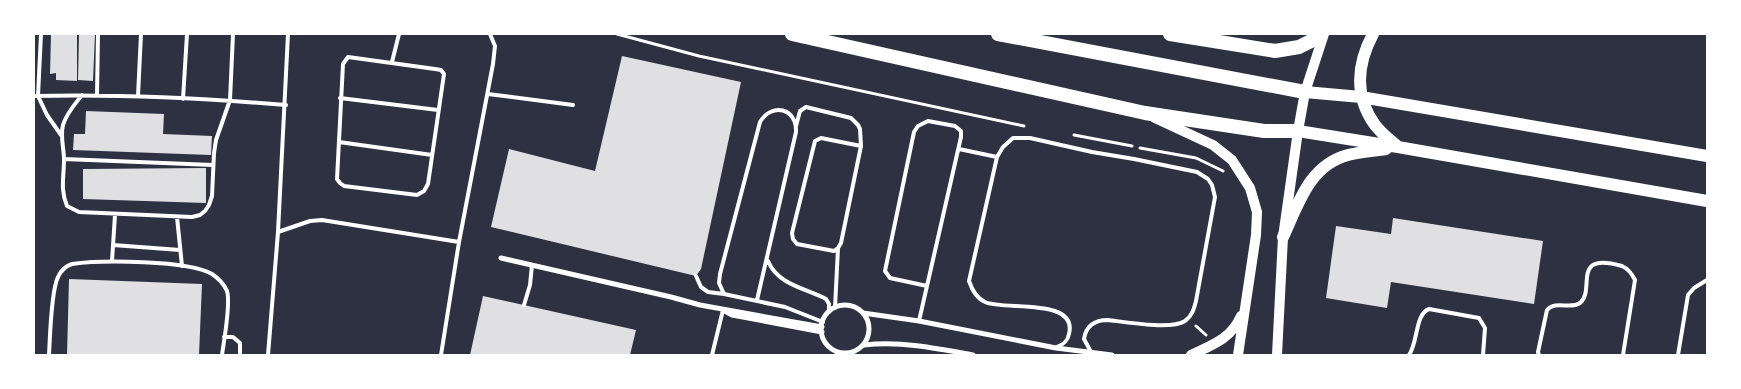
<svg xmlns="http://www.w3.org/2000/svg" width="1741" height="389" font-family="'Nunito Sans',sans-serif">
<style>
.building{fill:#e0e0e3}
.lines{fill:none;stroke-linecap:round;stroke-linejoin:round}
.path{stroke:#fff;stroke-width:3}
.service{stroke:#fff;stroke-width:4}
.minor{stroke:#fff;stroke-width:5}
.secondary{stroke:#fff;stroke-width:10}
.trunk{stroke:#fff;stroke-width:12}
.motorway{stroke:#fff;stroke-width:14}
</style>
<rect width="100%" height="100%" fill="#2d3142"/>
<path class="building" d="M51,34H77V81L56,80V73L50,74Z
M79,34H95L93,81L78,80Z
M622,56L741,82L701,269L696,276L491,227L509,149L595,171Z
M86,111L164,114L163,134L212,136L211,155L73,150L74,134H85Z
M206,168V203L83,199V169Z
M1393,218L1543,241L1534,304L1391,282L1387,308L1326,298L1336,226L1391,234Z
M69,279L202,284L199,355H67Z
M483,296L636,330L630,355H470Z"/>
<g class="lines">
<path class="path" d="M617,34L699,56L1024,126
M1074,135L1132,146
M1140,148L1196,158L1223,171
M1196,326L1206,335"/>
<path class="service" d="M41,34L38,96L47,115L61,135
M348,57L435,69L441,70L444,74L428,184L424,191L417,195L344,186L340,183L337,179L343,64Z
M392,62L399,34
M488,94L573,105
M82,95C75,104 66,114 63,125C60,137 64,148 64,160C64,176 60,190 67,206L79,212L192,217L200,215L205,211L209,205L212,196L214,153L216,140L230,100L233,34
M97,95L98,34
M34,96C118,94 202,98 286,105
M138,96L141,34
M340,98L438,110
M183,99L187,34
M796,126L800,111L806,107L851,118L858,125L860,129L861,146L841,243L838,248L835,308
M339,142L432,155
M959,149L997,157
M64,159L213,165
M177,217L182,266
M278,232L310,221L322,220L459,242
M113,245L180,250
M838,248L834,251L797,244L793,239L792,233L815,141L821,138L861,146
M112,261L115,215
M768,261C778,285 805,288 826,299L829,304V312
M696,276L701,287L708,292L724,294L785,307L823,322
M724,294L719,283L720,274L760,122C772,102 797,108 796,132L757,300
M524,305L530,285L532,265
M919,321L961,137V131L955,126L928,121L918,126L914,132L885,271L890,278L927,286
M224,337H233L240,343V355
M1057,347C1063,345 1068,340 1069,334C1078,297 1004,311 985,302C976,298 972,290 969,281L997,157L1003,147L1013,138H1030L1092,152L1134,159L1197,172L1208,179L1212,185L1215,197L1196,301C1194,309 1192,316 1185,321C1171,330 1125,322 1108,320C1094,320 1086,326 1084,339L1091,352
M49,355C50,337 51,291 58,277C61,270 66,266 72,264C101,260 188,260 212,274C218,278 224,284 227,291C231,304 224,340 222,355
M268,355L278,232L288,34
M441,355L459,242L493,64L495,46L490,34
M712,355L723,310
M838,355L841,353
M1409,355C1418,343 1415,314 1429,309L1479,318L1485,328L1483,355
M1539,355L1538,352L1547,310C1556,300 1570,310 1580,303C1596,290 1570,251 1622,266C1629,269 1632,274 1635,280L1623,355
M1678,355L1688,295L1694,288L1707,280"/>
<path class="minor" d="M501,258L671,297L700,305L822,327
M821 329a24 24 0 1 1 48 0a24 24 0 1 1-48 0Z
M723,310L732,315L822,332
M863,313L919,321L1056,348L1112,355
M864,345C901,341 936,348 973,355"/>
<path class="secondary" d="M1155,118L1213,145L1232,160L1250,188L1257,212L1256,235L1238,355
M1191,355C1212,345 1231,339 1241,316
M1277,355L1283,237L1298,131L1305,92L1324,34"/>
<path class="trunk" d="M1373,34C1357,64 1354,96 1375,125C1381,133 1390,140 1398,147
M1305,92L1361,97L1707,156
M1298,131L1398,147L1707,201
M1283,237C1298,205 1309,165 1348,155C1360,152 1374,151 1386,149"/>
<path class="motorway" d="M792,34L1145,113L1264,131H1298
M998,34L1305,92
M1170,34L1275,51L1299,47L1313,40L1319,34"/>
</g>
<rect width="1741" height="389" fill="none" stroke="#ffffff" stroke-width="70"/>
</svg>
